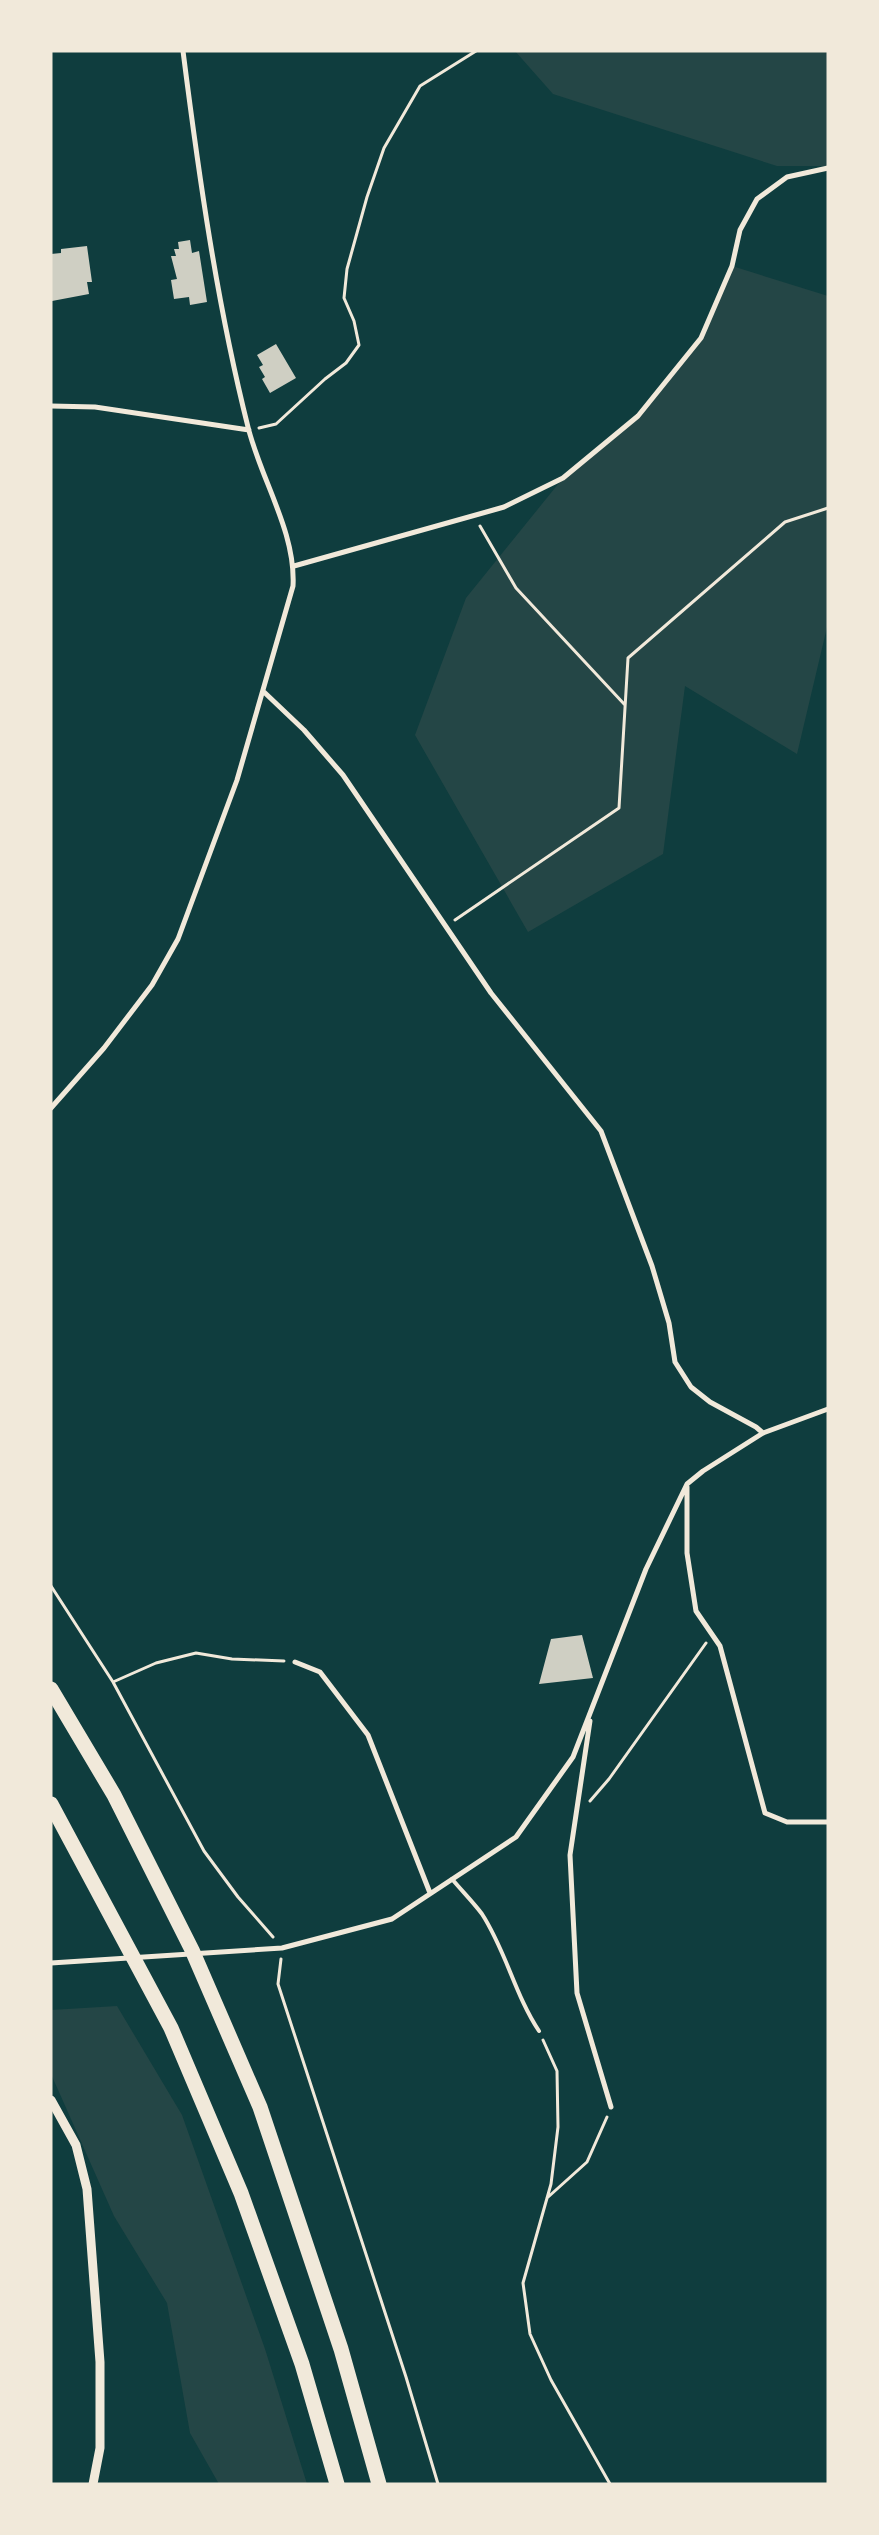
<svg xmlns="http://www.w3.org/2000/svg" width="879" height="2535" font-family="'Asap Condensed',sans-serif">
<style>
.green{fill:#244646}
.building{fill:#cfcfc3}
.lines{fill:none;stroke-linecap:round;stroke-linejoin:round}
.path{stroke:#f1e9da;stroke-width:3}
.service{stroke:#f1e9da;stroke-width:4}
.minor{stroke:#f1e9da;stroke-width:5}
.tertiary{stroke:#f1e9da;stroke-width:9}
.motorway{stroke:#f1e9da;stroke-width:15}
</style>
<rect width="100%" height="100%" fill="#0f3d3e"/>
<path class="green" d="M515,51H828V166H777L553,94Z
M732,266L828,296V623L797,754L685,686L663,854L528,932L415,735L466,598L563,478L638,416L701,338Z
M117,2006L182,2115L265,2349L307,2484H219L190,2433L167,2303L114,2216L51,2074V2010Z"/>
<path class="building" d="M190,240L192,253L199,251L207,302L190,305L189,297L174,299L171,280L177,279L171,256H176L174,249H179L178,242Z
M87,246L92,282H87L89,294L52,301L51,254L61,253V249Z
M276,344L296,378L270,393L262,379L265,377L259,367L263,365L257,355Z
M582,1635L593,1678L539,1684L551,1639Z"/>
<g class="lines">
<path class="path" d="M259,428L276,424L325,379L346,363L359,345L354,321L344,298L347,269L367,197L384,148L420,86L476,51
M480,526L516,588L625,705
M455,920L619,808L628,658L785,522L828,508
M51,1586L113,1682L204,1851L238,1897L273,1937
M113,1682L156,1663L196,1653L232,1659L284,1661
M590,1801L609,1779L706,1643
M281,1959L278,1984L406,2377L438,2484
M543,2040L557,2071L558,2127L551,2184L523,2283L530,2334L551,2380L610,2484
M547,2198L587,2162L607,2117"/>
<path class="service" d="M452,1879C462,1891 473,1902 482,1914C506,1951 515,1995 539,2031"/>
<path class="minor" d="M51,406L95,407L249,430
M294,566L504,507L563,478L638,416L701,338L732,266L740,230L757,199L787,177L828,168
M264,692L304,730L343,775L491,993L601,1131L652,1266L669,1323L675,1362L691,1387L710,1402L756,1427L763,1433
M51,1108L104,1048L152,985L178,939L237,780L293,586C296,532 261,480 248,427C217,304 199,177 183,51
M687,1487V1553L696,1611L720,1646L765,1813L787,1822H828
M295,1662L320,1672L368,1735L430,1893
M590,1721L570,1855L577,1993L611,2107
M51,1963L282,1948L392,1919L516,1837L573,1757L646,1569L687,1484L703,1471L763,1433L828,1409"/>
<path class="tertiary" d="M51,2100L76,2145L87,2189L100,2362V2448L93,2484"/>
<path class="motorway" d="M51,1689L114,1795L192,1950L260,2107L341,2349L379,2484
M51,1804L171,2028L241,2193L302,2364L337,2484"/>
</g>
<rect width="879" height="2535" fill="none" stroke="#f1e9da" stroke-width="105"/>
</svg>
